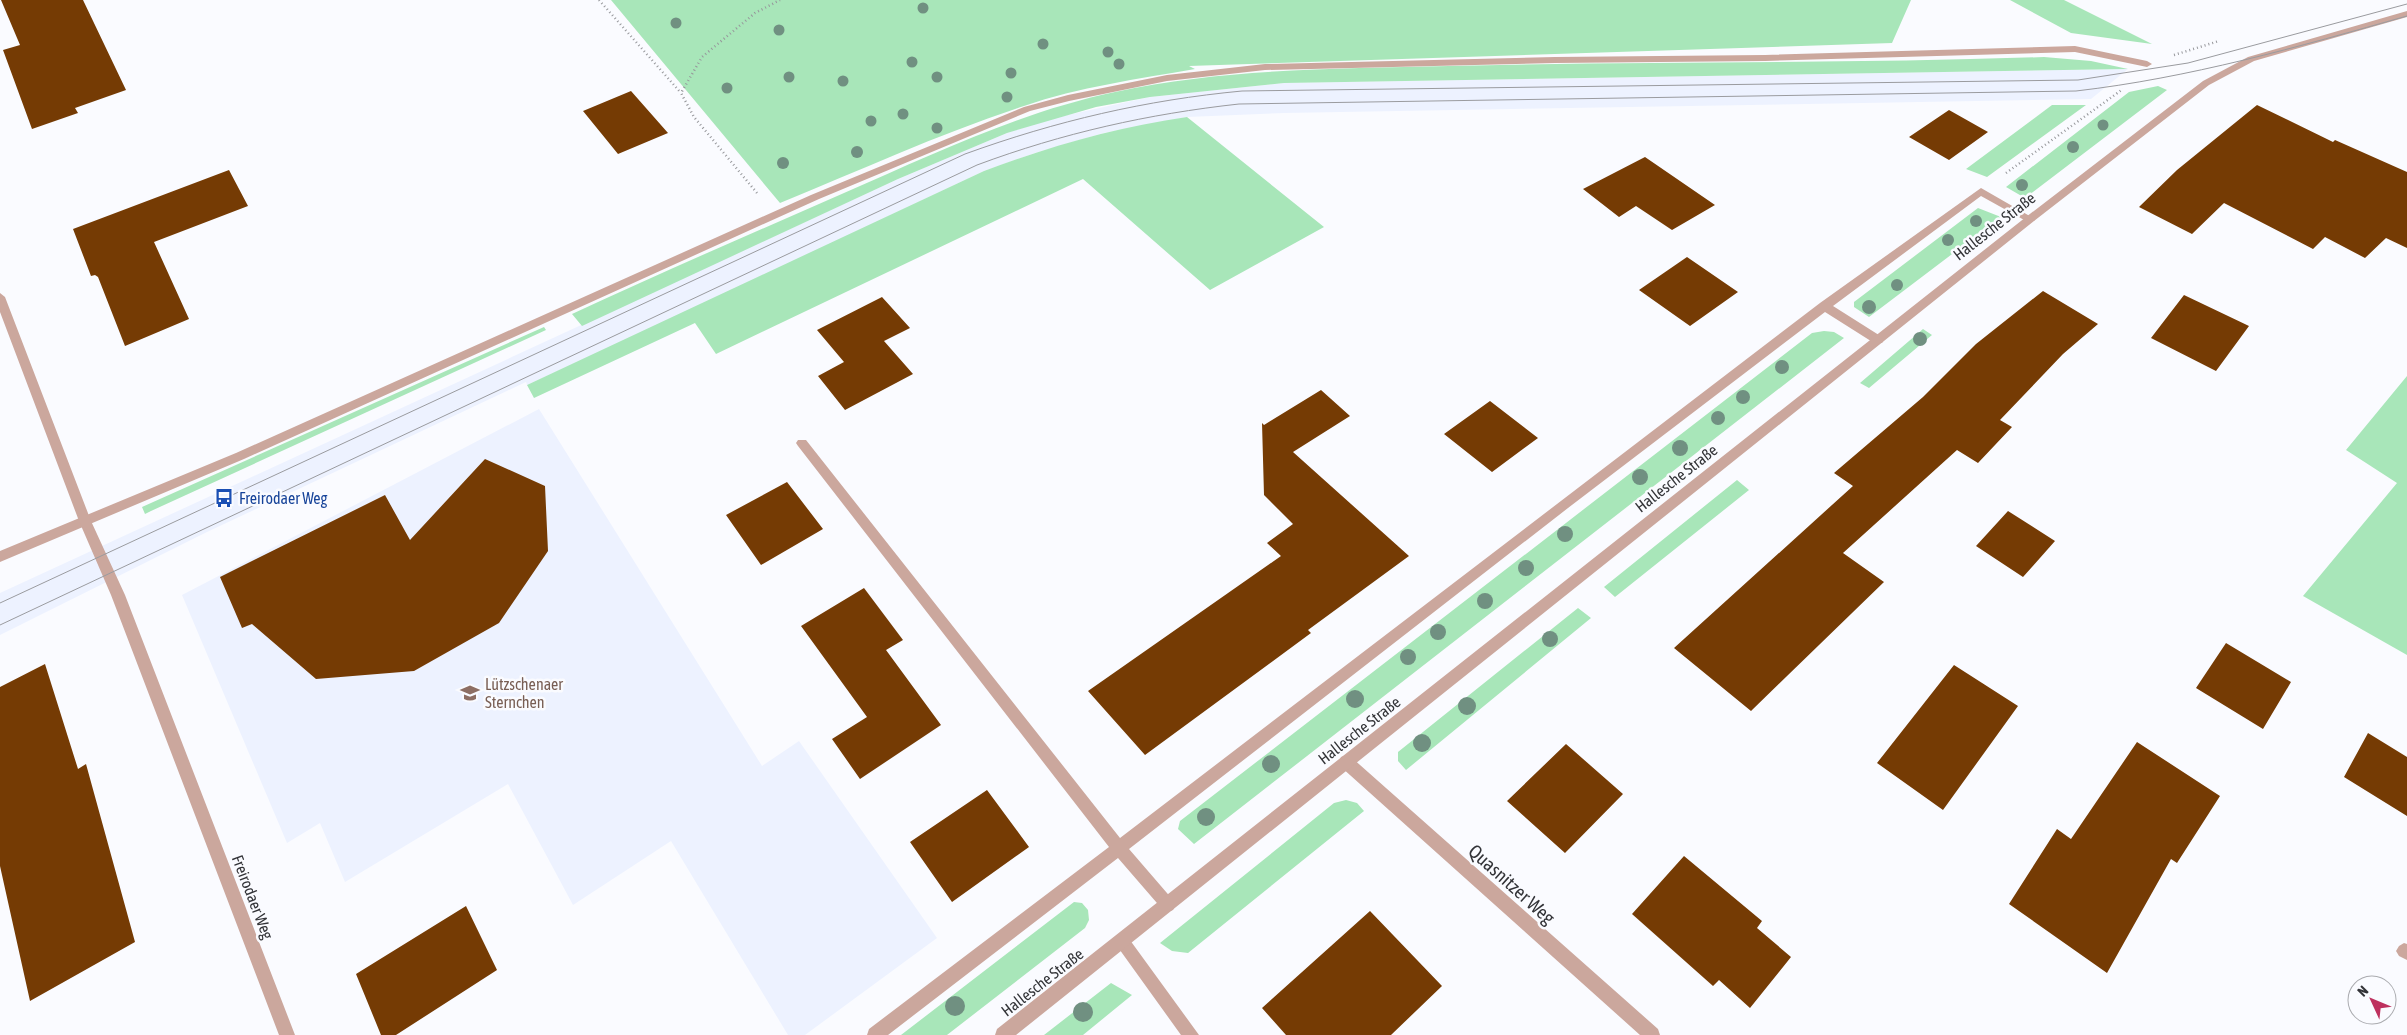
<svg xmlns="http://www.w3.org/2000/svg" width="2407" height="1035" font-family="'Asap Condensed',sans-serif">
<style>
.built{fill:#edf2ff}
.green{fill:#a8e6b9}
.building{fill:#753b04}
.lines{fill:none;stroke-linecap:round;stroke-linejoin:round}
.path{stroke:#96979b;stroke-width:2.5;stroke-dasharray:1 3;stroke-linecap:butt}
.service{fill:#cba79d;fill-rule:evenodd}
.minor{fill:#cba79d;fill-rule:evenodd}
.tertiary{fill:#cba79d;fill-rule:evenodd}
.tram{stroke:#9a9b9f;stroke-width:1}
.tree{fill:#709081}
.labels{text-anchor:middle;dominant-baseline:central;stroke-width:5;stroke-linejoin:round;paint-order:stroke}
.street-label{font-size:16px;fill:#333438;stroke:#fafbff}
.transit-label{font-size:16px;fill:#164399;stroke:#fafbff;text-anchor:start}
.education-label{font-size:16px;fill:#785e54;stroke:#fafbff;text-anchor:start}
.near-street-label{font-size:19px;fill:#333438;stroke:#fafbff}
</style>
<rect width="100%" height="100%" fill="#fafbff"/>
<path class="built" d="M2128,69L2091,99L1284,113L1187,117L1104,133L1035,153L984,171L652,328L527,385L526,382L207,532L0,635V593L898,179L1007,133L1049,119L1150,97L1284,83Z
M539,409L762,766L799,741L937,938L805,1035H788L671,841L573,905L508,784L345,882L320,823L287,843L182,595Z"/>
<path class="green" d="M611,0H1911L1892,43L1189,66L1195,69C1138,79 1079,87 1024,106C941,133 861,170 780,203Z
M2010,0H2064L2152,44L2071,33Z
M2044,57L2091,61L2128,69L1284,83L1150,97L1096,107L1007,133L898,179L582,326L572,314C662,272 753,233 844,193C933,154 1020,112 1115,92C1226,68 1337,69 1449,66C1648,61 1846,64 2044,57Z
M2158,86L2167,90L2025,198L2006,187L2129,92Z
M2052,105H2086L1987,177L1966,169Z
M1187,117L1324,227L1210,290L1083,179L716,354L695,323L534,398L527,385L984,171C1050,146 1118,127 1187,117Z
M1978,208L2001,217L1869,317L1854,307V302Z
M544,327L546,330L151,511L145,514L142,507Z
M1923,329L1932,335L1869,388L1860,383Z
M1824,331L1834,332L1844,338L1194,844L1178,829L1180,821L1812,333Z
M2407,376V655L2303,596L2397,483L2346,450Z
M1737,480L1749,490L1615,597L1604,587Z
M1578,608L1591,618L1406,770L1398,761V752Z
M1346,800L1357,803L1364,811L1188,953L1172,951L1160,943L1334,803Z
M1074,902L1082,903L1088,910L1089,920L1085,928L947,1035H901Z
M1111,983L1132,995L1083,1035H1044Z"/>
<path class="building" d="M1,0H83L126,90L75,108L78,113L32,129L3,50L20,45Z
M631,91L668,133L618,154L583,111Z
M2257,105L2333,142L2335,140L2407,172V248L2386,238L2365,258L2325,237L2313,249L2224,203L2192,234L2139,207L2177,170Z
M1949,110L1988,132L1949,160L1909,137Z
M1645,157L1715,205L1672,230L1636,206L1619,217L1583,189Z
M229,170L248,206L154,242L189,319L125,346L98,277L95,275L91,276L73,229Z
M1687,257L1738,292L1690,326L1639,290Z
M2043,291L2098,324L2063,354L2000,420L2012,427L1978,463L1957,450L1843,553L1884,582L1751,711L1674,648L1853,486L1834,473L1923,397L1976,344Z
M2184,295L2249,326L2216,371L2151,338Z
M882,297L910,328L884,341L913,374L845,410L818,376L844,362L817,330Z
M1321,390L1350,416L1293,452L1409,556L1308,630L1311,633L1145,755L1088,691L1281,556L1267,543L1293,524L1264,495L1262,423L1264,425Z
M1490,401L1538,438L1492,472L1444,434Z
M485,459L545,486L548,551L499,623L414,671L316,679L252,624L242,628L220,577L385,495L410,540Z
M787,482L823,529L761,565L726,515Z
M2008,511L2055,541L2023,577L1976,546Z
M864,588L903,640L886,650L941,725L860,779L832,739L867,717L801,626Z
M2226,643L2291,682L2263,729L2196,688Z
M45,664L78,769L86,764L135,942L30,1001L0,866V687Z
M1954,665L2018,706L1943,810L1877,763Z
M2368,733L2407,757V816L2344,777Z
M2137,742L2220,796L2177,863L2171,859L2107,973L2009,904L2057,829L2071,839Z
M1566,744L1623,794L1565,853L1507,801Z
M987,790L1029,847L952,902L910,842Z
M1684,856L1762,921L1757,928L1791,957L1750,1008L1719,980L1713,986L1632,914Z
M466,906L497,970L396,1035H381L356,974Z
M1370,911L1442,986L1391,1035H1286L1262,1008Z"/>
<g class="lines">
<path class="path" d="M599,0L681,93
M2174,55L2219,41
M2006,173L2123,89
M757,193L694,117L681,93L702,57L755,13L780,0"/>
<path class="service" d="M2075,46L2147,61L2152,64L2147,67L2075,52L1765,61L1555,63L1265,70L1167,81L1069,101L1030,111L819,199L244,459L0,562V551L236,453L811,195L1024,107L1068,95L1167,75L1265,64L1555,57L1765,55Z
M1981,188L2035,219L2034,221H2026L1981,196L1833,306L1882,337L1884,340L1882,343H1874L1825,312L1568,508L1129,849L1173,900L1176,905L1173,910L1168,912L1163,910L1118,858L888,1035H867L869,1029L1109,847L798,446L796,443L798,440H806L1120,838L1820,303Z
M1122,933L1127,936L1199,1035H1181L1117,946L1114,941L1117,936Z"/>
<path class="minor" d="M0,293L5,297L91,521L125,595L295,1035H279L111,595L79,521L0,312Z
M1346,755L1351,757L1658,1029L1660,1035H1640L1341,767L1339,762L1341,757Z
M2404,943L2407,944V960L2399,956L2396,951L2399,946Z"/>
<path class="tertiary" d="M2407,11V17L2254,61L2209,85L2034,221L1016,1035H995L997,1029L2026,217L2203,81L2248,57Z"/>
<path class="tram" d="M0,603L965,154C1056,121 1146,100 1242,91L2078,80L2188,63L2407,4
M0,625L977,165C1063,133 1148,114 1239,104L2076,91C2189,78 2298,47 2407,16"/>
</g>
<g class="tree">
<circle cx="923" cy="8" r="5.5"/>
<circle cx="676" cy="23" r="5.5"/>
<circle cx="779" cy="30" r="5.5"/>
<circle cx="1043" cy="44" r="5.5"/>
<circle cx="1108" cy="52" r="5.5"/>
<circle cx="912" cy="62" r="5.5"/>
<circle cx="1119" cy="64" r="5.5"/>
<circle cx="1011" cy="73" r="5.5"/>
<circle cx="789" cy="77" r="5.5"/>
<circle cx="937" cy="77" r="5.5"/>
<circle cx="843" cy="81" r="5.5"/>
<circle cx="727" cy="88" r="5.5"/>
<circle cx="1007" cy="97" r="5.5"/>
<circle cx="903" cy="114" r="5.5"/>
<circle cx="871" cy="121" r="5.5"/>
<circle cx="2103" cy="125" r="5.5"/>
<circle cx="937" cy="128" r="5.5"/>
<circle cx="2073" cy="147" r="6"/>
<circle cx="857" cy="152" r="6"/>
<circle cx="783" cy="163" r="6"/>
<circle cx="2022" cy="185" r="6"/>
<circle cx="1976" cy="221" r="6"/>
<circle cx="1948" cy="240" r="6"/>
<circle cx="1897" cy="285" r="6"/>
<circle cx="1869" cy="307" r="7"/>
<circle cx="1920" cy="339" r="7"/>
<circle cx="1782" cy="367" r="7"/>
<circle cx="1743" cy="397" r="7"/>
<circle cx="1718" cy="418" r="7"/>
<circle cx="1680" cy="448" r="8"/>
<circle cx="1640" cy="477" r="8"/>
<circle cx="1565" cy="534" r="8"/>
<circle cx="1526" cy="568" r="8"/>
<circle cx="1485" cy="601" r="8"/>
<circle cx="1438" cy="632" r="8"/>
<circle cx="1550" cy="639" r="8"/>
<circle cx="1408" cy="657" r="8"/>
<circle cx="1355" cy="699" r="9"/>
<circle cx="1467" cy="706" r="9"/>
<circle cx="1422" cy="743" r="9"/>
<circle cx="1271" cy="764" r="9"/>
<circle cx="1206" cy="817" r="9"/>
<circle cx="955" cy="1006" r="10"/>
<circle cx="1083" cy="1012" r="10"/>
</g>
<defs>
<g id="bus-bare" transform="scale(1.5)"><path d="M-5-6H5V4H4V6H2V4H-2V6H-4V4H-5ZM-3.5-4V0h7V-4ZM-3.5 1.2v1.5H-2V1.2ZM2 1.2v1.5H3.5V1.2Z" fill="#1a4fb4" stroke="#fafbff" stroke-width="2.5" paint-order="stroke"/></g>
<g id="school-bare" transform="scale(1.5)"><path d="M0-5L7-2L0 1L-7-2ZM-4 1L0 2.5L4 1V4Q0 6-4 4Z" fill="#8d6e63" stroke="#fafbff" stroke-width="2.5" paint-order="stroke"/></g>
</defs>
<g fill-rule="evenodd">
<use href="#bus-bare" x="224" y="498"/>
<use href="#school-bare" x="470" y="693"/>
</g>
<g class="labels">
<g class="street-label">
<text transform="translate(1994 226) rotate(-38)">Hallesche Straße</text>
<text transform="translate(1676 478) rotate(-38)">Hallesche Straße</text>
<text transform="translate(1359 730) rotate(-38)">Hallesche Straße</text>
<text transform="translate(253 897) rotate(69)">Freirodaer Weg</text>
<text transform="translate(1042 982) rotate(-38)">Hallesche Straße</text>
</g>
<g class="transit-label">
<text x="239" y="498">Freirodaer Weg</text>
</g>
<g class="education-label">
<text x="485" y="684">Lützschenaer<tspan x="485" dy="18">Sternchen</tspan></text>
</g>
<g class="near-street-label">
<text transform="translate(1512 884) rotate(42)">Quasnitzer Weg</text>
</g>
</g>
<g transform="translate(2372 1000) rotate(314)"><circle r="24" fill="#fafbff" stroke="#aaabaf"/>
<path d="M0-4L9 19L0 12L-9 19Z" fill="#be305e"/>
<text y="-8" font-size="14" font-weight="bold" text-anchor="middle" fill="#333438">N</text>
</g>
</svg>
